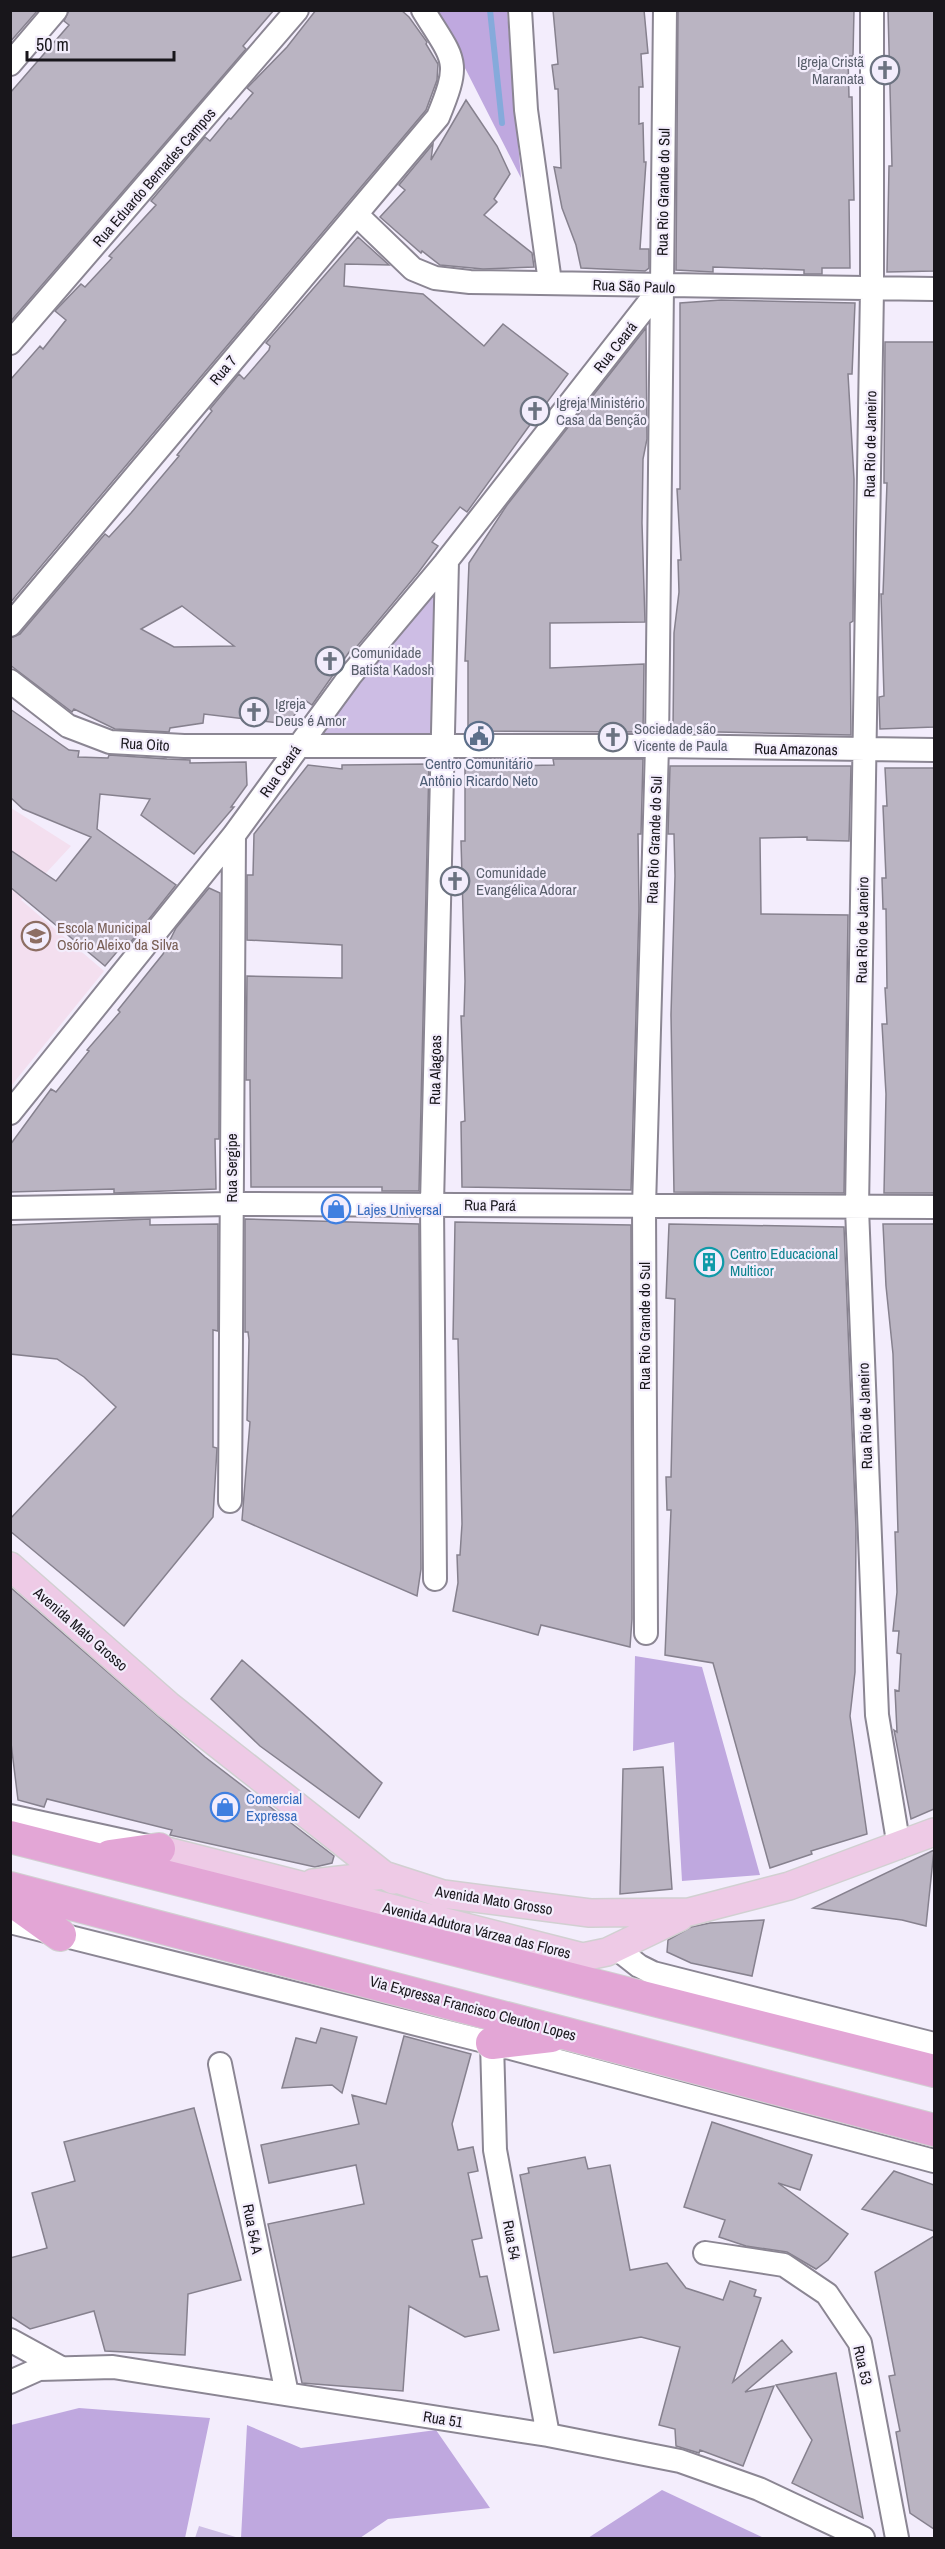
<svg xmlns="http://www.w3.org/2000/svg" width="945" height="2549" font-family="'Archivo Narrow',sans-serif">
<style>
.education{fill:#f3dfef}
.green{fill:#cdbde4}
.forest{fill:#bfa8df}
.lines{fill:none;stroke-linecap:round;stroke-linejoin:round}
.stream{stroke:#85aadb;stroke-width:6}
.building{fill:#bab4c2;stroke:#86818e;stroke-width:1.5;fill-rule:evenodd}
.minor-casing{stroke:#8b8693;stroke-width:26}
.major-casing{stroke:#d1d0d1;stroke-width:30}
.highway-casing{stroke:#d1d0d1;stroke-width:34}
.minor{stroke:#fff;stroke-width:22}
.major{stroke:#eecae6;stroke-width:27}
.highway{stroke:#e3a6d6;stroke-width:32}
.labels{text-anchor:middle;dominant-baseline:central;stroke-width:4.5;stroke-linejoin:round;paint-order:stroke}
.worship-label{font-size:15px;fill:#5b616d;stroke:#f3edfc;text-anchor:start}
.street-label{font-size:15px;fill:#18161b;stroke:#f3edfc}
.service-label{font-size:15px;fill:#4e5e75;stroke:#f3edfc}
.education-label{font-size:15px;fill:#785e54;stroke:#f3edfc;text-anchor:start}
.shop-label{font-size:15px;fill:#366cbe;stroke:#f3edfc;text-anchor:start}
.culture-label{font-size:15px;fill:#0d838f;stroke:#f3edfc;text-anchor:start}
</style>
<rect width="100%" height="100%" fill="#f3edfc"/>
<path class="education" d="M11,808L71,846L21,900L104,971L11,1086Z"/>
<path class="green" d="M447,561L444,746L298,745Z
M199,2526L239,2538H195Z"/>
<path class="forest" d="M436,11H507L521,178Z
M635,1656L702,1667L760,1875L682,1881L674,1742L633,1751Z
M79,2408L210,2418L185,2538H11V2425Z
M247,2425L301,2448L436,2430L490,2508L388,2519L360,2538H241Z
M662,2490L764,2538H588Z"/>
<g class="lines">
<path class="stream" d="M490,10L502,123"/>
</g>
<path class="building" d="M10,10H38L10,42Z
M69,10H274L243,46L246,49L10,322V93L69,25L64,21Z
M316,10H401L409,17L427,42L426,44L438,64L437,80L426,110L10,603L11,379L40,346L43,349L66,320L55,311L81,284L85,287L112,258L109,256L156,205L151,201L205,137L210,141L229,118L231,119L253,93L247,88L287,47Z
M553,10H644L648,53L641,54L643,87H639V124L643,123L644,162H646L640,249H649V268L645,271L581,268L576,245L562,208L554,167L561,168L558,89H555L552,65L558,64Z
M678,10H854L853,56H848L849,97H852L854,200H849L850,268H822V274H804V270L713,267V272L676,270Z
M888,10H934V271L887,272L889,166H892Z
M466,100L497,146L510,174L494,199L497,202L484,215L532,253L534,267L483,269L440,265L422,251L421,253L380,217L405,190L399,185L433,144L431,160Z
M358,237L389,265L345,264L344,286L423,294L484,346L503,324L568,374L545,405L549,408L535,425L532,422L467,512L460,507L432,542L438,546L418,573L354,650L352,648L312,705L306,701L287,724L204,714L203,723L170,728L169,732L115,729L74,709L72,712L10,665V638L20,634L105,534L109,537L131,513L179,456L177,455L212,411L210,409L239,374L244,379L269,350L270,346L266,343ZM182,606L234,646L174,647L141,629Z
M721,300L855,303L852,374H848L854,479L853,621L850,623L851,735L673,731L674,633L679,592L678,560H681L677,489H680V303Z
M646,328L647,439L643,459L642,523L645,622L550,623V668L644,664L643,732L468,731V661H465L469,563L507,505Z
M885,342H934V727L880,729L879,697L884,696L881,594H883L887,483H884Z
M10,709L69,750L79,751L78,757L108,758L109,755L167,759L190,760V763L246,762L247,785L231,807H234L194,854L141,815L150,799L100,794L97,829L176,885L130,943L127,940L105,966L10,887V850L56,881L91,837L23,809L10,797Z
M553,759H643L641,834H638L639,909L631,1190L462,1187L461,1122L465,1121L461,1016H464L465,981L461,841H465V767L554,765Z
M429,764L419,1191H382V1187H251L250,1080H246L247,976L342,978V945L247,940V875H253L254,834L308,765L342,769V765Z
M670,766H851L849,841L807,840V837L760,838L761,914L848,915L844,1193L674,1192L671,1015L675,876L674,834H668Z
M885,768H934V1193H884L886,1094L882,1024H887L885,988H887L886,909H883L882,878H886L883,806H887Z
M209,888L220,893L219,1139H215L216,1189L114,1193V1189L10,1192V1145L51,1089L56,1092L89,1051L87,1050L120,1012L118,1010L163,954L176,928Z
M150,1219V1225L218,1224V1331L213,1330V1447L217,1448L213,1517L124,1626L10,1531V1519L116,1407L84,1377L57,1359L10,1354V1225Z
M245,1219L419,1224L421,1569L417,1596L242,1520L250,1422L247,1420L249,1340L248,1332H245Z
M455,1222L631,1225L632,1619L630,1647L541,1625L538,1635L453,1611L458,1583L457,1555H460L462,1524L458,1339H453Z
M669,1224L844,1227L856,1529L855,1672L850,1716L867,1834L811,1851L812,1854L770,1868L713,1663L665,1655L671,1510H667L666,1477H671L675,1299L666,1298Z
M883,1224H934V1809L911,1819L894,1730L897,1732L895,1690L899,1691L901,1654L897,1653L899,1631H893L897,1592L895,1532H898L893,1354L886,1286Z
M10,1587L205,1757L334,1856L332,1863L315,1867L170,1835L172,1830L47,1799L44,1807L18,1800L10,1735Z
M242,1660L382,1783L359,1818L260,1746L211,1699Z
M663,1767L672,1889L620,1894L623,1769Z
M934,1850L926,1926L902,1920L813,1908Z
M764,1920L752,1976L691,1963L667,1952L668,1940L691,1927L710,1923Z
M321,2028L357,2037L342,2093L332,2085L282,2088L296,2038L316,2043Z
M404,2036L471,2054L452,2124L458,2150L473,2147L478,2171L468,2173L482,2238L472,2240L480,2277L487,2276L499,2330L465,2337L409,2306L403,2391L302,2383L268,2224L364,2204L356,2165L269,2183L261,2145L359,2124L352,2095L386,2104Z
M194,2108L241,2280L188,2294L185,2355L105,2351L94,2311L30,2329L10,2316V2258L47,2248L32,2193L75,2181L64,2142Z
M712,2122L812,2155L800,2190L778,2183L848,2234L828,2260L816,2269L787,2252L746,2246L719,2237L725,2220L684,2207Z
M585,2157L588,2169L610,2165L630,2270L667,2263L686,2288L723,2300L730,2281L756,2290L754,2296L761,2298L733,2382L782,2340L792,2352L745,2392L774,2386L743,2466L700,2450L699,2453L676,2446L675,2429L659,2425L680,2347L641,2337L554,2353L520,2175L529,2173L528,2168Z
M894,2171L934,2185V2231L862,2209Z
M934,2236V2529L910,2513L896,2432L900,2431L889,2376L895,2375L875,2272Z
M836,2373L863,2518L792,2483L812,2440L776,2385Z"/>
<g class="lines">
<g class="minor-casing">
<path id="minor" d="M520,10L526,110L550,282
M872,10V289L857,1208L877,1715L899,1847
M10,64L56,10
M357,215L413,269L435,278L470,282L934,289
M10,343L297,10
M10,625L438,117C462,59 454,61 423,10
M10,681L68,726L110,742L184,746H657L934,750
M10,1113L234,835L350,676L445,563L661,287
M10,1208L231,1204L934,1207
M230,1501L234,835
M435,1579L432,1204L447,561
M646,1633L644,1207L657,746L665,10
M10,1816L147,1846
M10,1922L492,2043L934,2161
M616,1948L639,1966L653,1973L934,2044
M492,2043L495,2150L548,2435
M220,2064L287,2394
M705,2253L784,2265L827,2294L860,2343L897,2538
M10,2340L61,2368
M10,2382L39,2369L113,2367L548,2435L680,2461L759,2489L863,2538"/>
</g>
<g class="major-casing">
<path id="major" d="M10,1566L168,1705L384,1875L443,1894L590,1913L689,1912L789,1886L934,1832
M159,1849L583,1957L607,1952L680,1917
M313,1883L384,1875L393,1880"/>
</g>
<g class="highway-casing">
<path id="highway" d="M10,1837L934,2071
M110,1856L159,1849
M10,1888L934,2130
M10,1899L60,1935
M492,2043L551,2036"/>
</g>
<use href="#minor" class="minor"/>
<use href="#major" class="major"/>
<use href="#highway" class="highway"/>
</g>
<defs>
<g id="church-ring" transform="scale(1.5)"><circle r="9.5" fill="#f3edfc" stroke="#6b7280" stroke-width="1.5"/><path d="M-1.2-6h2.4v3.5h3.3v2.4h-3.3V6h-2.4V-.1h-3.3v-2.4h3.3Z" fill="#6b7280"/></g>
<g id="civic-ring" transform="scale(1.5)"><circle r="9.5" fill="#f3edfc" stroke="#5c6f8a" stroke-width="1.5"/><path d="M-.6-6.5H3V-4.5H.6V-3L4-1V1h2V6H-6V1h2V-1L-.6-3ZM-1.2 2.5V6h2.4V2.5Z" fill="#5c6f8a"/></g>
<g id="school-ring" transform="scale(1.5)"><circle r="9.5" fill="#f3edfc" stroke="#8d6e63" stroke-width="1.5"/><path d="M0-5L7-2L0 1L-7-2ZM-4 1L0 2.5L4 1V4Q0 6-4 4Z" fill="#8d6e63"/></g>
<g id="shop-ring" transform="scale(1.5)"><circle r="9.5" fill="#f3edfc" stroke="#3f7fe0" stroke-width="1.5"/><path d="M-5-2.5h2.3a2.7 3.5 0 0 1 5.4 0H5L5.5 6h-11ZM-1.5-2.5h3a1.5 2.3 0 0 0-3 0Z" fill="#3f7fe0"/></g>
<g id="building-ring" transform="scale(1.5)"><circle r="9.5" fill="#f3edfc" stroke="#0f9aa8" stroke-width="1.5"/><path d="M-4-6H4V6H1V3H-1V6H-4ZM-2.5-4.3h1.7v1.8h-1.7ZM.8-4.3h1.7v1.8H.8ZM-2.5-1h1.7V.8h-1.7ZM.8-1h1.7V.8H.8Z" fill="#0f9aa8"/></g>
</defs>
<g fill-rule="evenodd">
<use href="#church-ring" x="885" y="70"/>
<use href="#church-ring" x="535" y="411"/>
<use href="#church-ring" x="330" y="661"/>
<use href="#church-ring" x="254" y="712"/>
<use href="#civic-ring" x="479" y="736"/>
<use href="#church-ring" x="613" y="737"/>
<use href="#church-ring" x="455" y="881"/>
<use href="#school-ring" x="36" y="936"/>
<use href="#shop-ring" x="336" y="1209"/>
<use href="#building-ring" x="709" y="1262"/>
<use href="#shop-ring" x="225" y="1807"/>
</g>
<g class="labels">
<g class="worship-label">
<text x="864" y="61" text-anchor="end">Igreja Cristã<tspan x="864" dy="17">Maranata</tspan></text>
<text x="556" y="402">Igreja Ministério<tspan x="556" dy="17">Casa da Benção</tspan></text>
<text x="351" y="652">Comunidade<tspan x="351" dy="17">Batista Kadosh</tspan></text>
<text x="275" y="703">Igreja<tspan x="275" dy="17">Deus é Amor</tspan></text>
<text x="634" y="728">Sociedade são<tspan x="634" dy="17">Vicente de Paula</tspan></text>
<text x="476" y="872">Comunidade<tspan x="476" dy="17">Evangélica Adorar</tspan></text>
</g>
<g class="street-label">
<text transform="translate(154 177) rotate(-49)">Rua Eduardo Bernades Campos</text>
<text transform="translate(663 192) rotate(-89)">Rua Rio Grande do Sul</text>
<text transform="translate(634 286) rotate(2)">Rua São Paulo</text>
<text transform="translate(615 347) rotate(-52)">Rua Ceará</text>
<text transform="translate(223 370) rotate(-50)">Rua 7</text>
<text transform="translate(870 444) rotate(-89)">Rua Rio de Janeiro</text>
<text transform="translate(145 744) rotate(3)">Rua Oito</text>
<text transform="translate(796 749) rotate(1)">Rua Amazonas</text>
<text transform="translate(280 771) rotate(-55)">Rua Ceará</text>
<text transform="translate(654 840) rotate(-88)">Rua Rio Grande do Sul</text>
<text transform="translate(862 930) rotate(-89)">Rua Rio de Janeiro</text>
<text transform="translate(435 1070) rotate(-89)">Rua Alagoas</text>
<text transform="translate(231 1168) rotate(-90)">Rua Sergipe</text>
<text transform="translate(490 1205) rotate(1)">Rua Pará</text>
<text transform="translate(644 1326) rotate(-90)">Rua Rio Grande do Sul</text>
<text transform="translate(865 1416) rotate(-92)">Rua Rio de Janeiro</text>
<text transform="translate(81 1629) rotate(41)">Avenida Mato Grosso</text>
<text transform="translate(494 1900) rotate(9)">Avenida Mato Grosso</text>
<text transform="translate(477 1930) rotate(14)">Avenida Adutora Várzea das Flores</text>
<text transform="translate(473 2008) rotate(15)">Via Expressa Francisco Cleuton Lopes</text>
<text transform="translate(253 2229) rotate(79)">Rua 54 A</text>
<text transform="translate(512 2240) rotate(79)">Rua 54</text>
<text transform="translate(863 2365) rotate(77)">Rua 53</text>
<text transform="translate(443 2419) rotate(9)">Rua 51</text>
</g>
<g class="service-label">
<text x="479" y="763">Centro Comunitário<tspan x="479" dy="17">Antônio Ricardo Neto</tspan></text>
</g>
<g class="education-label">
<text x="57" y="927">Escola Municipal<tspan x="57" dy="17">Osório Aleixo da Silva</tspan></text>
</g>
<g class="shop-label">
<text x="357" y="1209">Lajes Universal</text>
<text x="246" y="1798">Comercial<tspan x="246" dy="17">Expressa</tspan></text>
</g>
<g class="culture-label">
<text x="730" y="1253">Centro Educacional<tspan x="730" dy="17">Multicor</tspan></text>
</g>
</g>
<rect width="945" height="2549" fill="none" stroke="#18161b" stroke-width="24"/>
<path d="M27 51v9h147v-9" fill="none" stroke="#18161b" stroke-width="3"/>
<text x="36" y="51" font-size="18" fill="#18161b" stroke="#f3edfc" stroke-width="4.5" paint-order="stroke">50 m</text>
</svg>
